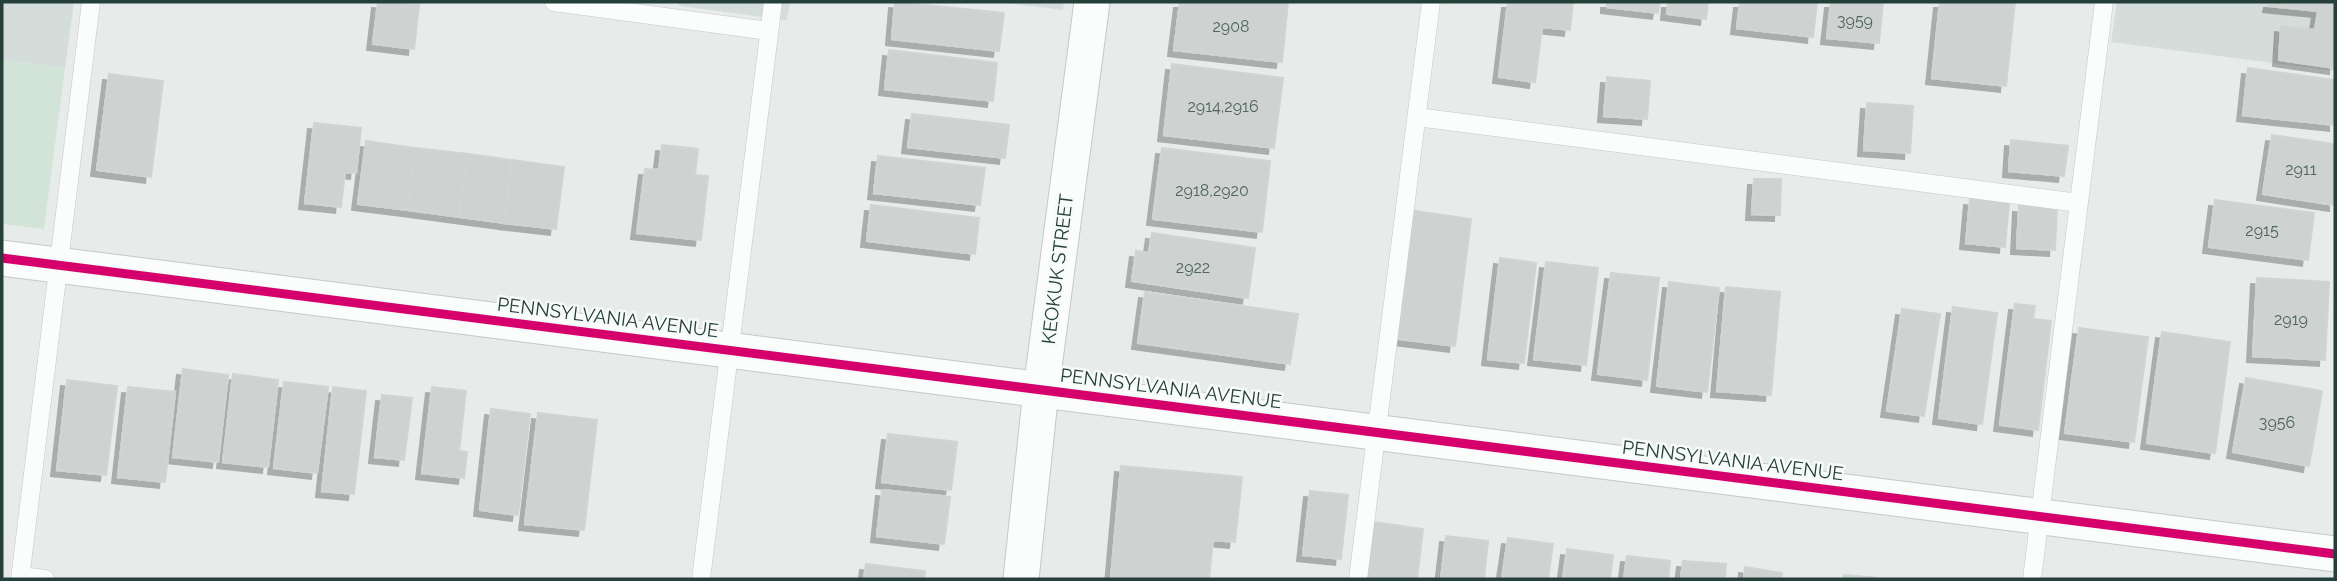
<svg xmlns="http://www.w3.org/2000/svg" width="2337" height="581" font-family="Raleway,sans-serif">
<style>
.built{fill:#d5ddda}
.green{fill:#d2e4d8}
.building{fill:#ced3d1;stroke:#d0d5d3;stroke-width:2;filter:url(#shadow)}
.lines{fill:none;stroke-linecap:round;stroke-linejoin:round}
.lane-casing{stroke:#c4c9c7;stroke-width:19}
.street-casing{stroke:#c4c9c7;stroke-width:37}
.lane{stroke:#fbfcfc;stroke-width:18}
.street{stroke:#fbfcfc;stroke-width:35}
.cycleway-casing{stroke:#f6faf8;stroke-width:13}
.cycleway{stroke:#d6006c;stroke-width:9}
.labels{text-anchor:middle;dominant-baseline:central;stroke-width:5;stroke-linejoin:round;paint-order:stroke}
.number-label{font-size:16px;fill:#506560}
.street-label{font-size:19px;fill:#253f3a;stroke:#f6faf8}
</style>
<defs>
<filter id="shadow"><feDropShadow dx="-6" dy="6" stdDeviation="0" flood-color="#0004"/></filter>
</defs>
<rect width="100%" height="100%" fill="#e7ecea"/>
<path class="built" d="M2,2H74L65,68L2,60Z
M679,2H790L787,20L679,6Z
M999,2H1064L1063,10Z
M2117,2H2335V71L2111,42Z"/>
<path class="green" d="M2,60L65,68L44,229L2,224Z"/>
<path class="building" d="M378,2L419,5L414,49L373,44Z
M895,2L1004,13L999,51L892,39Z
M1180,2H1288L1282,62L1174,50Z
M1508,2H1573L1570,30L1542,27L1535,82L1499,77Z
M1607,2H1660L1658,13L1607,7Z
M1668,2H1708L1706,19L1667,14Z
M1740,2H1817L1813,37L1737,28Z
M1831,2H1883L1879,43L1827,38Z
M1940,2H2015L2006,86L1932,78Z
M2270,2H2335V68L2279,60L2281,26L2315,30L2318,11L2269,6Z
M889,50L997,63L993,101L885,89Z
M1172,64L1283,78L1274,148L1164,135Z
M2248,68L2335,80V125L2243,115Z
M109,74L163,81L151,177L97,170Z
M1607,77L1650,81L1647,119L1604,116Z
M1867,103L1913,106L1910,153L1864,150Z
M912,114L1009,125L1005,158L908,147Z
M314,123L361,128L356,173L345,172L341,207L305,203Z
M2272,135L2335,144V205L2263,194Z
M2011,140L2068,146L2064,176L2009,171Z
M366,141L415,148L407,210L358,204Z
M662,145L698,149L695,175L708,176L701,240L637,233L645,169L659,170Z
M415,148L468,154L459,217L407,210Z
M1162,148L1270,161L1262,232L1153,219Z
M468,154L512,160L504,223L459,217Z
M878,156L985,168L980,205L874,193Z
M512,160L564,167L556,229L504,223Z
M1754,179H1781L1780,215L1752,214Z
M1970,199L2009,203L2005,247L1966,243Z
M2215,200L2314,213L2308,260L2209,247Z
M871,205L979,218L975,254L867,241Z
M2019,206L2057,207L2055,250L2017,248Z
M1415,211L1471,219L1455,346L1398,339Z
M1152,233L1255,248L1248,298L1132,281L1136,251L1149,253Z
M1500,258L1536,263L1524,363L1488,359Z
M1546,262L1598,268L1586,365L1534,359Z
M1611,273L1659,278L1647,380L1598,374Z
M2257,278L2329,282L2325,360L2253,356Z
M1669,282L1719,288L1707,392L1657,386Z
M1726,287L1780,292L1771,395L1717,391Z
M1145,292L1298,314L1290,364L1138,343Z
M2015,304L2035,306L2033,319L2051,321L2038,430L2000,425Z
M1953,307L1997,313L1982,424L1939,418Z
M1902,309L1940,314L1924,416L1887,411Z
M2079,328L2148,337L2134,442L2065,433Z
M2162,332L2230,342L2215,453L2147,443Z
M183,369L228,375L218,462L173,457Z
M233,374L278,380L268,467L223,462Z
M2246,378L2322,391L2309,466L2233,452Z
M67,380L117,386L106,475L57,470Z
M284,382L328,387L317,473L274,468Z
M128,387L175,392L165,482L118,477Z
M333,387L366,391L354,494L322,491Z
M432,387L466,391L459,451L467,452L464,478L422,473Z
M382,395L412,398L404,460L375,457Z
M491,409L530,414L518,515L480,510Z
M538,413L597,420L584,530L525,524Z
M888,434L957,442L951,490L882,482Z
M1121,466L1242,477L1235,542L1213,540L1209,579L1111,578Z
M882,490L950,497L944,544L877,536Z
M1310,491L1348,495L1341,559L1303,555Z
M1373,522L1423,529L1417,579H1366Z
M1446,536L1488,541L1484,579H1441Z
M1508,538L1553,544L1548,579H1502Z
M1567,549L1613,555L1610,579H1563Z
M1627,556L1670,561L1668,579H1624Z
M1683,561L1726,564L1725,579H1681Z
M866,564L925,571L924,579H864Z
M1745,567L1782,573L1781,579H1744Z
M1844,575L1877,578V579H1843Z"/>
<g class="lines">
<g class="lane-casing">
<path id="lane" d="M554,2L769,31
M1417,117L2079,203
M21,576L45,579
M20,579L91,2
M701,579L773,2
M1358,579L1431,2
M2032,579L2104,2"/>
</g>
<g class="street-casing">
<path id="street" d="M2,258L2335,554
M1021,579L1041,390L1092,2"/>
</g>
<use href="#lane" class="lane"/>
<use href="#street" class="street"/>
<g class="cycleway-casing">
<path id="cycleway" d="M2,258L2335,554"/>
</g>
<use href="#cycleway" class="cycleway"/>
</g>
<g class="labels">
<g class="number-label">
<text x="1855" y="20">3959</text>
<text x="1231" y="26">2908</text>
<text x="1223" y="106">2914,2916</text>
<text x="2301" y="169">2911</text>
<text x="1212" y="190">2918,2920</text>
<text x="2262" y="230">2915</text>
<text x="1193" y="267">2922</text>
<text x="2291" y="319">2919</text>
<text x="2277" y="422">3956</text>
</g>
<g class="street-label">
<text transform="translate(1057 269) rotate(-83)">KEOKUK STREET</text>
<text transform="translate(608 317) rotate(7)">PENNSYLVANIA AVENUE</text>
<text transform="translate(1171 388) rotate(7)">PENNSYLVANIA AVENUE</text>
<text transform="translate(1733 460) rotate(7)">PENNSYLVANIA AVENUE</text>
</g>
</g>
<rect width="2337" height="581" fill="none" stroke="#253f3a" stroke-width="7"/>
</svg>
